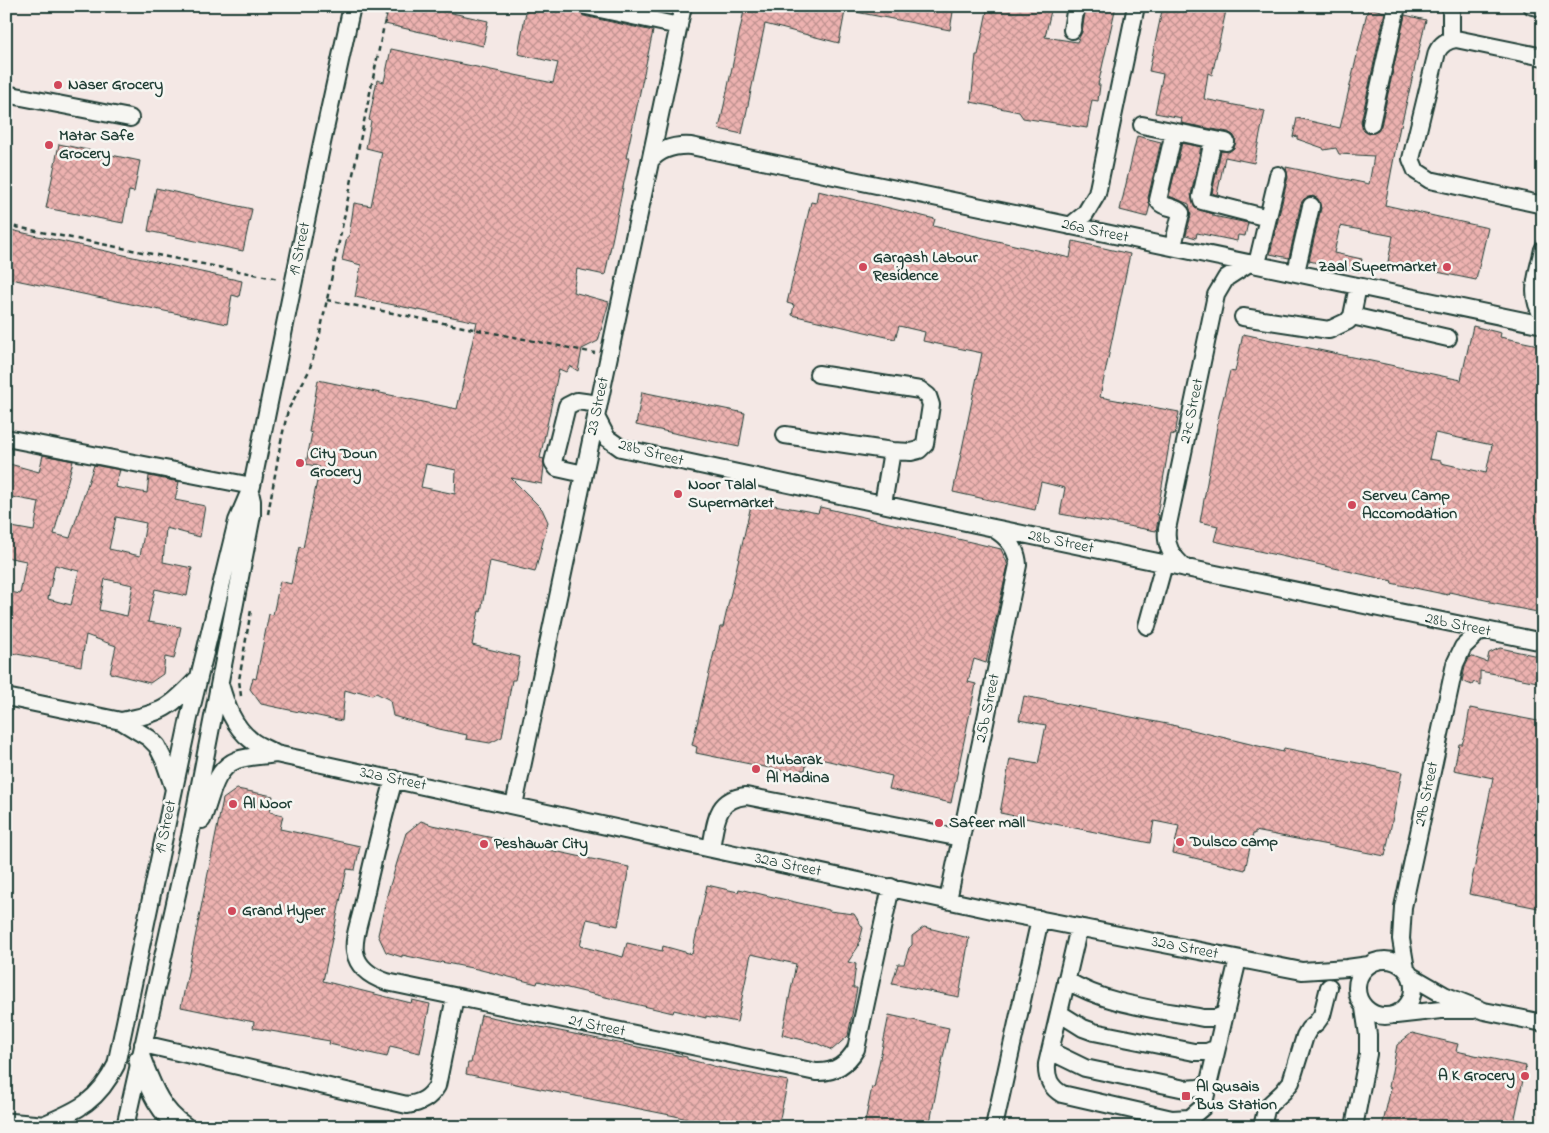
<svg xmlns="http://www.w3.org/2000/svg" width="1549" height="1133" font-family="'Indie Flower',sans-serif">
<style>
.building{fill:url(#building-cross-hatch);stroke:#1f3d34;fill-rule:evenodd}
.lines{fill:none;stroke-linecap:round;stroke-linejoin:round}
.minor-casing{stroke:#1f3d34;stroke-width:20}
.major-casing{stroke:#1f3d34;stroke-width:25}
.path{stroke:#1f3d34;stroke-width:2.5;stroke-dasharray:5 4;stroke-linecap:butt}
.minor{stroke:#f6f6f2;stroke-width:16}
.major{stroke:#f6f6f2;stroke-width:21}
.poi-dot{fill:#d1495b;stroke:#f6f6f2;stroke-width:2}
.labels{text-anchor:middle;dominant-baseline:central;stroke-width:5;stroke-linejoin:round;paint-order:stroke}
.poi-label{font-size:16px;font-weight:bold;fill:#1f3d34;stroke:#f6f6f2;text-anchor:start}
.street-label{font-size:16px;fill:#1f3d34;stroke:#f6f6f2}
</style>
<defs>
<pattern id="building-cross-hatch" width="8" height="8" patternUnits="userSpaceOnUse" patternTransform="scale(1.25)"><rect width="8" height="8" fill="#edb2b0"/><path d="M0 0l8 8M0 8l8-8" fill="none" stroke="#bf9290"/></pattern>
</defs>
<rect width="100%" height="100%" fill="#f4e8e5"/>
<filter id="ink" filterUnits="userSpaceOnUse"><feTurbulence type="fractalNoise" baseFrequency=".02" numOctaves="2"/><feDisplacementMap in="SourceGraphic" scale="10" xChannelSelector="R" yChannelSelector="G"/><feConvolveMatrix kernelMatrix="1 2 1 2 8 2 1 2 1" color-interpolation-filters="sRGB"/></filter>
<g filter="url(#ink)">
<path class="building" d="M389,6H421L488,21L483,46L385,24Z
M527,6H576L579,13L584,16L653,31L626,158H629L605,275L577,269L573,292L609,302L598,341L582,349L578,371L570,366L566,372L559,369L540,458L544,459V466L542,484L511,478L542,509L548,522L535,572L490,561L481,612L479,611L472,645L520,657L515,680H512L502,737L490,743L466,739L467,735L439,729L393,716L390,700L376,693L372,695L357,691L355,693L345,690L342,721L261,704L250,689L253,678L256,679L269,614L273,615L280,581L291,584L299,547L303,548L320,467L306,464L312,433L309,432L318,380L457,409L477,322L355,297L361,265L342,260L347,237H349L354,203L371,206L382,152L366,148L371,121L369,120L377,80L384,82L391,49L553,83L558,63L518,54ZM426,464L456,470L455,494L421,487Z
M745,6H846L839,43L765,24L742,134L719,129Z
M856,6H922L953,12L950,30L856,12Z
M988,6H1052L1045,37L1077,42L1082,32L1086,6H1116L1098,85H1100L1098,101L1092,100L1087,128L1023,118L1019,112L971,102L976,55H978Z
M1163,6H1227L1212,75L1208,73L1204,99L1265,111L1254,163L1225,157L1217,195L1212,193L1221,151L1229,152L1234,148L1236,139L1233,135L1228,132L1181,123L1182,118L1155,113L1163,74L1149,71Z
M1368,8L1385,12L1361,122L1364,131L1369,134L1378,131L1381,126L1405,15L1426,20L1401,126H1400L1385,205L1488,228L1476,280L1388,262L1393,236L1340,226L1334,253L1362,259L1359,272L1309,261L1321,208L1318,199L1313,196L1304,199L1301,203L1289,258L1270,254L1288,177L1286,167L1369,184L1374,156L1339,154L1336,148L1324,150L1323,148L1297,139V136L1293,137L1297,118L1340,128Z
M1137,136L1161,142L1148,198L1150,205L1147,217L1120,210Z
M1182,143L1201,147L1191,195L1195,208L1213,214V216L1248,223L1245,236L1238,235L1237,241L1197,233L1196,238L1186,235L1191,215L1189,204L1169,196Z
M59,144L140,161L134,192L129,191L123,223L46,208Z
M156,188L252,209L243,251L148,231Z
M818,191L935,219L933,226L1070,258L1073,241L1130,254L1100,397L1179,412L1175,435L1171,434L1157,515H1159L1156,531L1060,514L1065,488L1041,482L1035,510L953,492L982,353L923,341L925,332L899,326L895,339L792,315L794,305L787,303L811,202L816,203Z
M6,229L242,281L239,297L232,295L227,324L6,278Z
M1473,326L1501,333L1500,337L1543,346V613L1490,603V601L1449,592L1448,595L1391,583L1392,581L1214,541L1218,526L1200,522L1219,415L1230,371L1235,372L1243,334L1461,380ZM1435,433L1492,445L1486,473L1441,463V461L1429,459Z
M642,392L745,413L739,447L636,425Z
M43,455L73,461L54,534L70,538L94,465L120,470L115,487L147,493L149,476L179,482L175,500L205,506L200,537L166,528L163,562L192,568L187,596L155,589L148,622L181,627L174,659L165,657L163,674L150,683L110,673L116,646L86,635L81,666L6,652L8,622L6,621V591L20,594L26,561L6,557V526L34,531L39,502L6,496V463L39,472ZM116,517L146,523L140,556L109,549ZM55,565L79,571L71,605L48,599ZM105,579L133,585L127,616L99,610Z
M752,501L818,513L820,507L1001,549L1008,565L986,663L974,659L968,682L976,684L951,803L889,789L892,776L808,756L805,770H801L799,774L696,753L697,747L692,745L720,627H723Z
M1500,648L1543,657V683L1480,671V685L1474,682L1472,685L1462,681L1465,667L1470,656L1487,662L1489,653Z
M1024,696L1172,725L1283,752L1284,748L1402,772L1385,856L1255,831V834H1253L1245,870L1173,853L1179,826L1154,821L1150,843L1000,813L1010,759L1038,764L1046,725L1019,720Z
M1470,708L1543,722V909L1469,894L1493,778L1454,770L1459,744H1462L1465,736Z
M237,789L273,796L270,812L283,815L280,829L360,846L355,870L347,869L323,981L411,1003L412,1000L430,1004L420,1053L390,1046L387,1057L329,1044L330,1041L253,1028L254,1022L181,1007L223,799Z
M421,821L432,825L629,867L618,926L587,919L580,946L623,957L627,943L662,951L663,946L692,954L707,885L738,892L739,889L829,910V911L854,914L863,928L858,947L848,962L856,964L853,988H857L848,1036L832,1050L816,1043L782,1035L796,964L751,954L737,1022L706,1016V1018L674,1010L673,1013L538,981L537,984L477,969L441,962L440,963L402,955V957L386,952L378,935L388,892L406,833Z
M924,927L969,938L959,997L892,984L898,964H904L909,948L912,945V936Z
M481,1015L687,1057V1059L721,1068L788,1081L778,1127H719L675,1116L466,1074L468,1063H471Z
M889,1015L949,1028L929,1127H864L872,1087L874,1088Z
M1412,1033L1458,1044L1456,1051L1526,1066L1513,1127H1382L1391,1088L1389,1087L1397,1045Z"/>
<g class="lines">
<g class="minor-casing">
<path id="minor" d="M586,6L679,26
M1451,6V40
M1532,6L1543,8
M1072,30L1076,6
M1543,57L1456,39C1447,40 1441,44 1437,52L1411,159L1416,171L1430,180L1543,205
M6,94L130,118
M1371,124L1397,6
M1142,125L1226,142
M1213,140L1201,197L1202,201L1268,218
M650,161C661,148 675,145 691,146L1543,325
M1070,226L1085,214L1097,194L1136,6
M1173,246L1181,213C1175,205 1163,209 1158,200L1174,132
M1543,249C1538,273 1528,295 1543,316
M1257,264L1278,175
M1296,272L1311,206
M1352,316L1358,286
M1243,317L1329,330L1348,321L1352,316L1448,338
M596,417L607,438L621,448L989,527L1543,642
M785,435L892,451L911,452L919,450L925,444L931,405L928,396L920,390L818,374
M6,438L252,486
M584,474L557,468L553,462L567,406L577,401L599,404
M883,504L892,451
M1185,568C1172,556 1165,547 1167,529L1216,295L1226,278L1249,263
M1147,626L1164,564
M220,684C226,705 233,726 251,740C258,746 268,749 276,754L1001,912L1302,971L1347,968L1369,965
M6,697L121,721L149,738L157,746L164,760L174,789
M121,721C163,713 170,708 199,677
M394,779C382,823 371,866 362,910C359,923 353,939 355,952C358,969 372,977 387,982L816,1072C835,1073 847,1064 856,1049L891,887
M514,805L683,6
M202,820C211,800 213,769 237,760C248,756 263,756 276,754
M711,848C716,823 715,799 746,796L961,838
M948,900L1018,565C1017,549 1008,537 994,529
M1079,927L1047,1064C1046,1078 1050,1087 1062,1094L1172,1119L1190,1118L1203,1107L1238,959
M1357 988a28 28 0 1 1 56 0a28 28 0 1 1-56 0Z
M1406,969L1401,939L1403,907L1455,664L1463,647L1481,630
M1411,976L1444,995L1484,1011L1543,1023
M1066,980C1107,1005 1157,1009 1203,1018H1216L1225,1014
M1059,1013L1083,1028L1094,1032L1194,1052H1207L1217,1048
M1396,1015L1441,1010H1474
M143,1044L407,1105C421,1103 430,1098 437,1086L455,997
M1050,1051L1085,1068L1185,1089L1198,1088L1208,1085
M38,1127C75,1111 97,1104 116,1065L189,718L237,521L252,486L322,143L352,6
M125,1127L190,836L252,515V501L250,492
M994,1127L1040,919
M1262,1127L1266,1110L1269,1105L1283,1092L1291,1082L1305,1036L1309,1029L1317,1022L1322,1015L1329,987
M1354,1127L1368,1054V1035L1364,1008"/>
</g>
<g class="major-casing">
<path id="major" d="M140,1060C150,1085 159,1112 183,1127
M6,1124L40,1127"/>
</g>
<path class="path" d="M6,225L279,279
M327,300L595,353
M268,514L281,441L288,410L309,371L319,338L388,6
M241,696L239,680L251,610"/>
<use href="#minor" class="minor"/>
<use href="#major" class="major"/>
</g>
</g>
<g class="poi-dot">
<circle cx="58" cy="85" r="5"/>
<circle cx="49" cy="145" r="5"/>
<circle cx="863" cy="267" r="5"/>
<circle cx="1447" cy="267" r="5"/>
<circle cx="300" cy="463" r="5"/>
<circle cx="678" cy="494" r="5"/>
<circle cx="1352" cy="505" r="5"/>
<circle cx="756" cy="769" r="5"/>
<circle cx="233" cy="804" r="5"/>
<circle cx="939" cy="823" r="5"/>
<circle cx="1180" cy="842" r="5"/>
<circle cx="484" cy="844" r="5"/>
<circle cx="232" cy="911" r="5"/>
<circle cx="1525" cy="1076" r="5"/>
<rect x="1181" y="1091" width="10" height="10" rx="2.5"/>
</g>
<g class="labels">
<g class="poi-label">
<text x="68" y="85">Naser Grocery</text>
<text x="59" y="136">Matar Safe<tspan x="59" dy="18">Grocery</tspan></text>
<text x="873" y="258">Gargash Labour<tspan x="873" dy="18">Residence</tspan></text>
<text x="1437" y="267" text-anchor="end">Zaal Supermarket</text>
<text x="310" y="454">City Doun<tspan x="310" dy="18">Grocery</tspan></text>
<text x="688" y="485">Noor Talal<tspan x="688" dy="18">Supermarket</tspan></text>
<text x="1362" y="496">Serveu Camp<tspan x="1362" dy="18">Accomodation</tspan></text>
<text x="766" y="760">Mubarak<tspan x="766" dy="18">Al Madina</tspan></text>
<text x="243" y="804">Al Noor</text>
<text x="949" y="823">Safeer mall</text>
<text x="1190" y="842">Dulsco camp</text>
<text x="494" y="844">Peshawar City</text>
<text x="242" y="911">Grand Hyper</text>
<text x="1515" y="1076" text-anchor="end">A K Grocery</text>
<text x="1196" y="1087">Al Qusais<tspan x="1196" dy="18">Bus Station</tspan></text>
</g>
<g class="street-label">
<text transform="translate(1095 231) rotate(12)">26a Street</text>
<text transform="translate(300 249) rotate(-78)">19 Street</text>
<text transform="translate(598 406) rotate(-78)">23 Street</text>
<text transform="translate(1192 411) rotate(-78)">27c Street</text>
<text transform="translate(651 453) rotate(15)">28b Street</text>
<text transform="translate(1061 542) rotate(12)">28b Street</text>
<text transform="translate(1458 625) rotate(12)">28b Street</text>
<text transform="translate(988 708) rotate(-78)">25b Street</text>
<text transform="translate(393 779) rotate(12)">32a Street</text>
<text transform="translate(1427 794) rotate(-78)">29b Street</text>
<text transform="translate(166 827) rotate(-78)">19 Street</text>
<text transform="translate(788 865) rotate(12)">32a Street</text>
<text transform="translate(1185 948) rotate(11)">32a Street</text>
<text transform="translate(597 1026) rotate(12)">21 Street</text>
</g>
</g>
<rect width="1549" height="1133" fill="none" stroke="#f6f6f2" stroke-width="25"/>
<rect x="12" y="12" width="1524" height="1108" fill="none" stroke="#1f3d34" stroke-width="2" filter="url(#ink)"/>
</svg>
